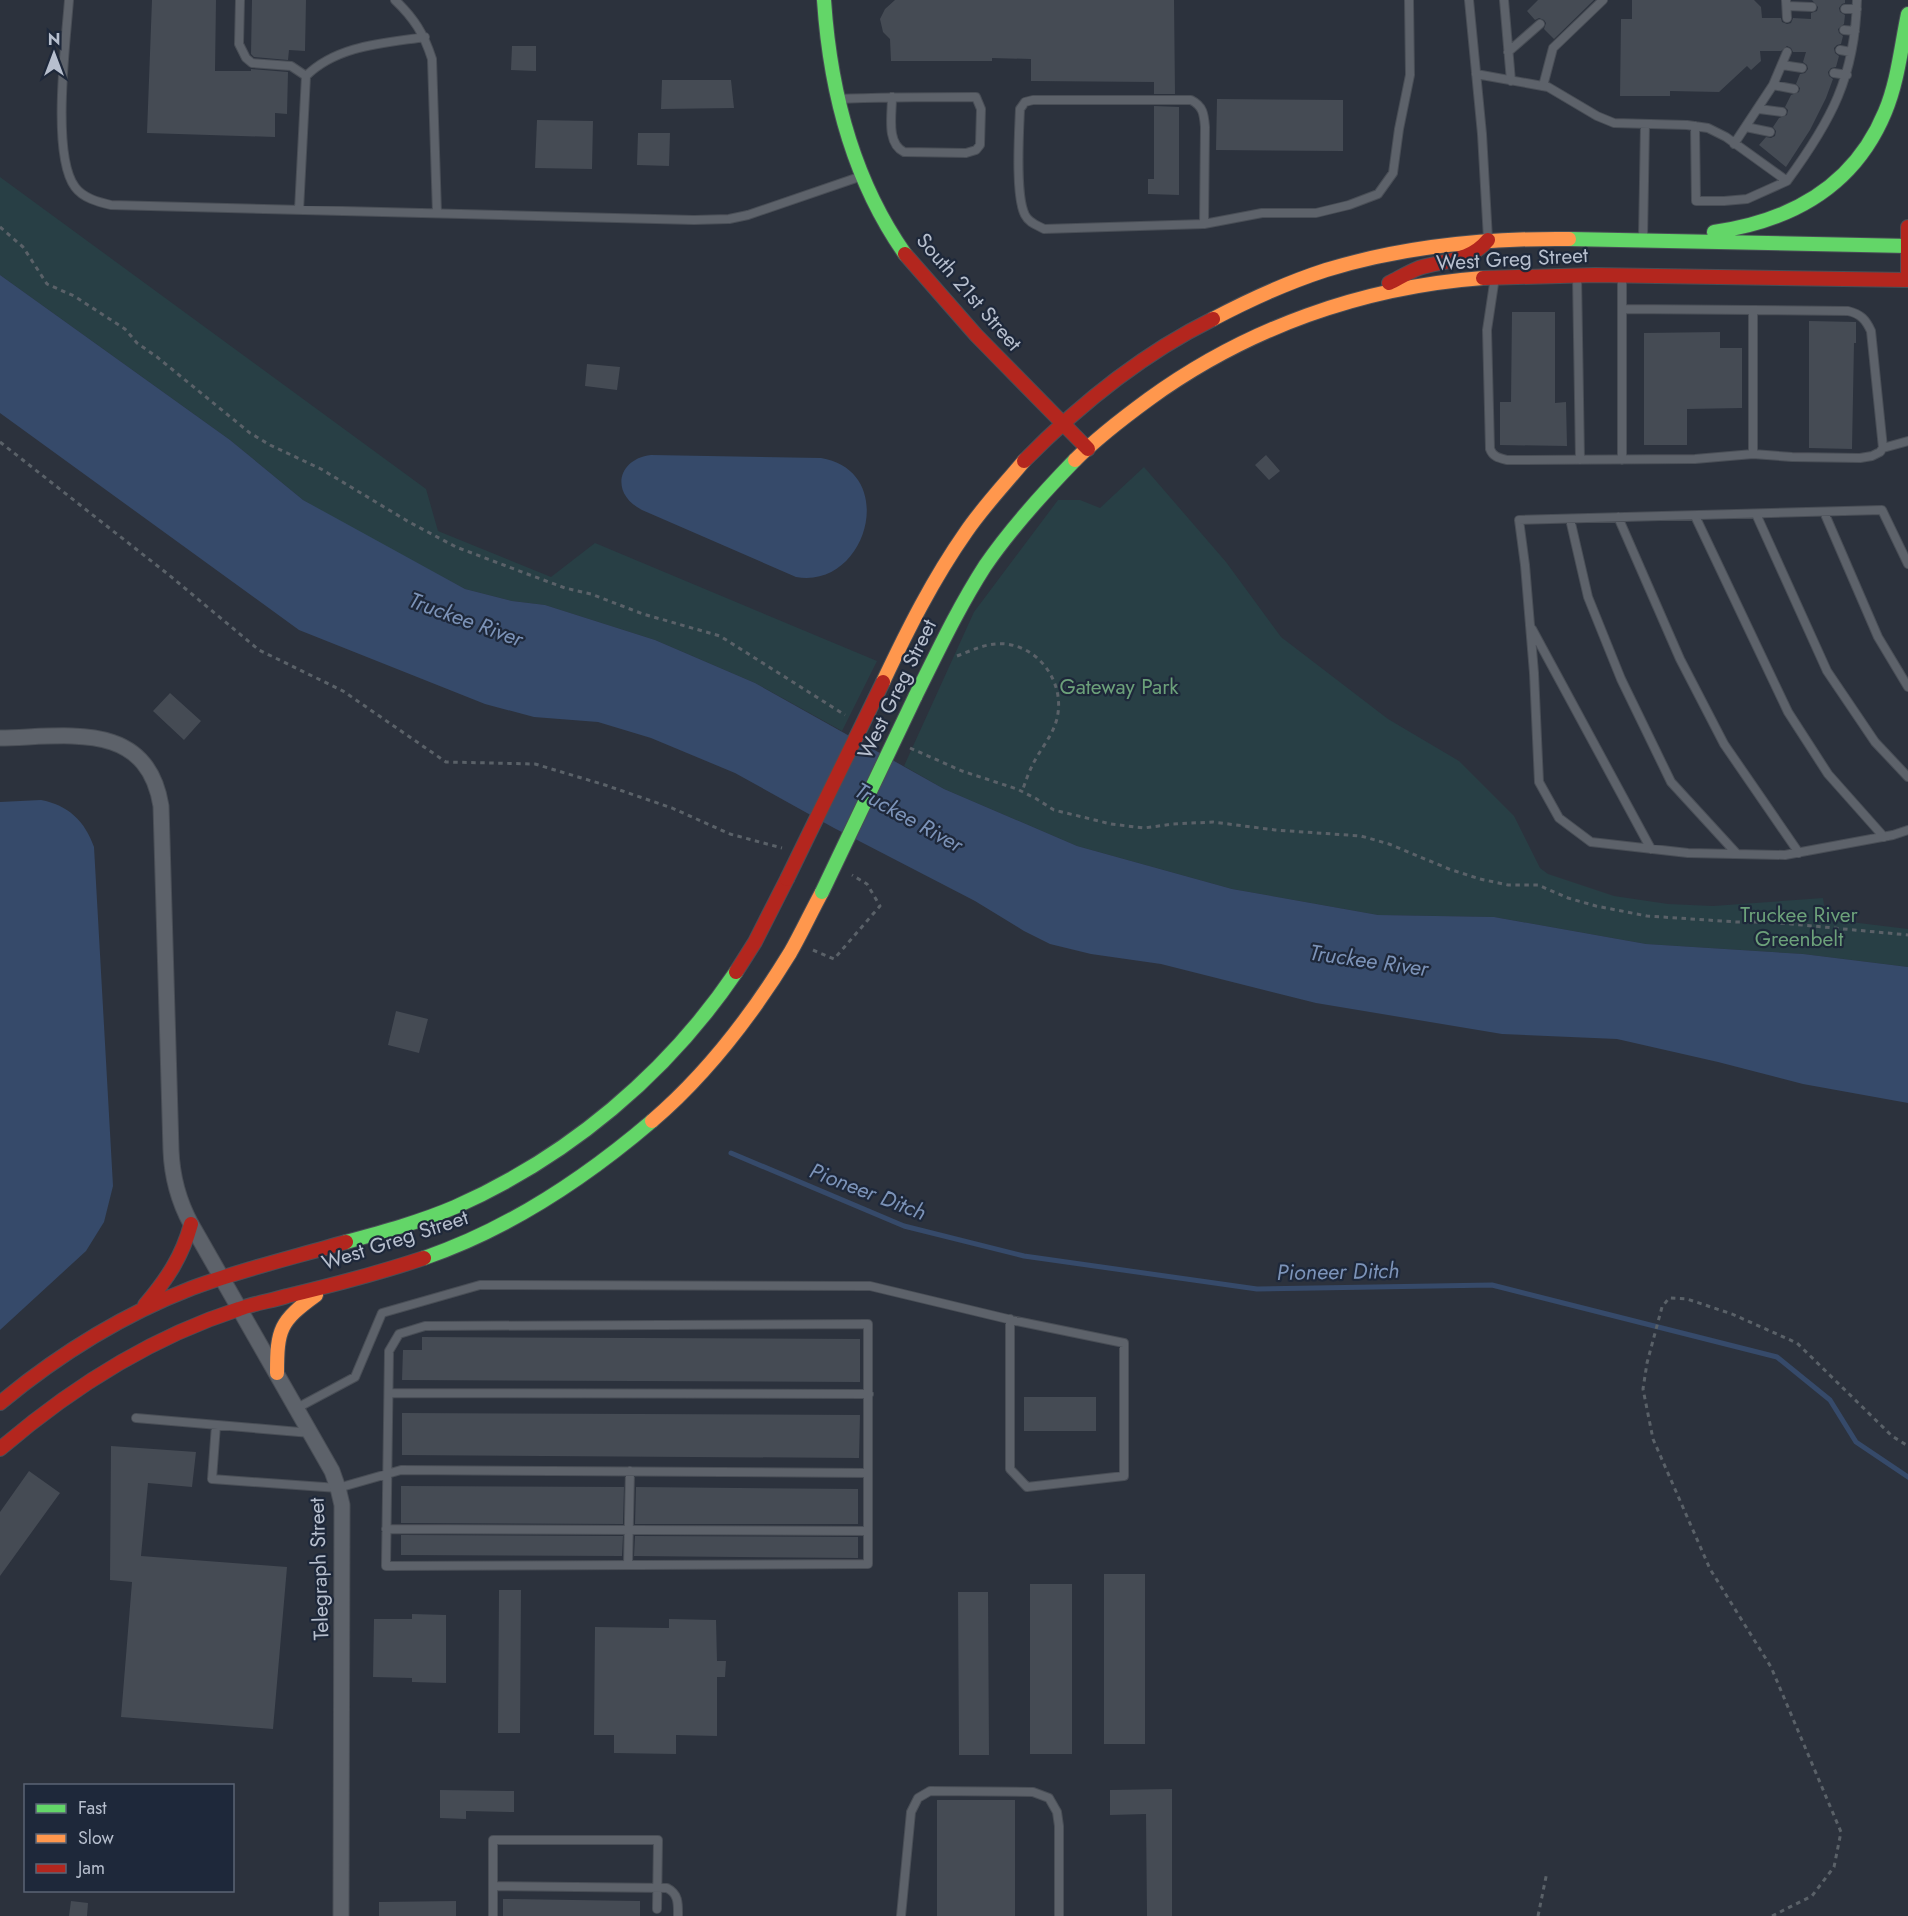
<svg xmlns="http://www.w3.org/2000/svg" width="1908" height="1916" font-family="Jost,sans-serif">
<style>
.green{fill:#283f45}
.water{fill:#364a6a}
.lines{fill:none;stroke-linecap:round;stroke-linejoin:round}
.stream{stroke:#364a6a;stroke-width:5}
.building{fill:#454b54}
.lane-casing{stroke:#494e56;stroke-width:10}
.street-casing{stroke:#494e56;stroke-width:17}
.fast-casing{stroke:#494e56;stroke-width:16}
.slow-casing{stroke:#494e56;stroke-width:16}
.jam-casing{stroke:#494e56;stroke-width:16}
.path{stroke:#5a6168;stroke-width:3;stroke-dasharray:4.5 4.5;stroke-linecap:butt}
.lane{stroke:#5d626a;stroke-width:8}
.street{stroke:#5d626a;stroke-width:15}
.fast{stroke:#63d668;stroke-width:14}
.slow{stroke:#ff974d;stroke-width:14}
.jam{stroke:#b3261e;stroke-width:14}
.fast-bridge-casing{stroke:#494e56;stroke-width:16;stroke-linecap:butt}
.jam-bridge-casing{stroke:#494e56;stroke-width:16;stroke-linecap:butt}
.fast-bridge{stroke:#63d668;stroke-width:14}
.jam-bridge{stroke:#b3261e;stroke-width:14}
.labels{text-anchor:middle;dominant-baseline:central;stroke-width:4.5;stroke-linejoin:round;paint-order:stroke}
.street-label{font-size:21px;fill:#b7bfce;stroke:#1e283a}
.park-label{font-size:21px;fill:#6ca17a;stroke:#1e283a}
.water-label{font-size:22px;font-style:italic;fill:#7c93b8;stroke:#1e283a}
</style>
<rect width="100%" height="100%" fill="#2c323d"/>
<path class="green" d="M0,177L426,489L438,531L551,577L595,543L877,661L842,731L755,683L655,640L545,605L512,601L465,589L348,526L303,500L230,440L0,275Z
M1144,467L1226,562L1281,637L1388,719L1459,761L1514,816L1540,868L1548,874L1614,896L1668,904L1713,906L1823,898L1826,919L1908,929V967L1803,954L1646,944L1494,917L1378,915L1232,889L1077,846L944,789L904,766L974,612L1058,500H1080L1100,508Z"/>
<path class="water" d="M0,275L230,440L303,500L465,589L512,601L545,605L655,640L755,683L944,789L1077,846L1232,889L1378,915L1494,917L1646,944L1803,954L1908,967V1103L1803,1084L1718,1062L1617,1039L1502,1034L1316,1003L1161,964L1091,954L1050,944L1024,931L975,901L834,828L735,773L651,738L598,722L534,717L485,704L299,630L0,413Z
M651,455L821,458C900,471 867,590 796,577L642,510C610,494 617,459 651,455Z
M41,800C68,805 85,821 94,847L113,1186L104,1222L86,1251L0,1330V802Z"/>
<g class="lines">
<path class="stream" d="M731,1153L904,1226L1024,1256L1257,1289L1492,1285L1777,1357L1830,1400L1856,1442L1908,1477"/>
</g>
<path class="building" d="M152,0H216L215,71H251V69L288,72L287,114L275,113V137L147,133Z
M252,0H306L305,51L289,50L288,60L254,57L251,54Z
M895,0H1174L1175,94H1154V82L1031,81V59L992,58V61H891L890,39L883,32L880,19L885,9Z
M1538,0H1594L1554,39L1544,29L1546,23L1544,20L1539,18L1535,20L1527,11Z
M1632,0H1754L1761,7L1762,18H1781L1782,22L1787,24L1791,23L1793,18L1811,19V13L1817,11L1818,7L1812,0H1845V3L1842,4L1839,8L1840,12L1845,15L1844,24L1838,29L1839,33L1843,36L1841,44L1837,45L1834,48L1835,53L1839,56L1836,67L1831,68L1828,72L1829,76L1833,79L1826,98L1810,130L1786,167L1759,145L1766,137L1771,138L1775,136L1776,131L1773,127L1779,118L1787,115L1788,110L1785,107L1791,95L1799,92L1800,88L1796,84L1800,74L1805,73L1808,69L1807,65L1803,62L1806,52H1793L1791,48L1787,46L1781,51H1760L1761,61L1751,70L1747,66L1719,92L1670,91V96H1620L1621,19H1632Z
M512,46H536V71L511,70Z
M662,80H731L734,108L661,109Z
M1217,99L1343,100V151L1216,150Z
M1154,106L1179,107V195L1148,194V179H1154Z
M537,120L593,121L592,169L535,168Z
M638,133H670L669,166L637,165Z
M1512,312H1555V403L1566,402L1567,446L1500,445V402H1511Z
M1809,321L1856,322V343H1854L1852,449L1809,448Z
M1720,332V348H1742V408L1687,409V445H1644V333Z
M587,364L620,367L617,390L585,386Z
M1266,455L1280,471L1269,480L1255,465Z
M170,693L201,721L184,740L153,711Z
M396,1011L428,1019L419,1053L388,1045Z
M422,1337L860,1339V1382L402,1380L403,1350H422Z
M1024,1397H1096V1431H1024Z
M402,1413L860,1415L859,1458L402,1455Z
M111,1446L196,1452L192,1487L148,1483L141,1556L287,1567L273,1729L121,1717L132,1582L110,1580Z
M29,1471L60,1493L0,1576V1512Z
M401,1486L624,1487L623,1524L401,1523Z
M636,1487L858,1489V1524H635Z
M401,1535L623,1536L622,1556L401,1555Z
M635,1536L858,1537V1558L634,1556Z
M1104,1574H1145V1744H1104Z
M1030,1584H1072V1754H1030Z
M499,1590H521L520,1733H498Z
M958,1592H988L989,1755H959Z
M412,1614L446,1615V1683L412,1682V1678L373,1677L374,1619H412Z
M669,1619L716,1620L717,1661H726L725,1677H717V1736L676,1735V1754L614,1753V1735H594L595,1627L669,1628Z
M1172,1789V1916H1147L1146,1814L1110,1815V1790Z
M440,1790L514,1791V1812L466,1811V1819L440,1818Z
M937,1800H1015V1916H937Z
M503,1899L640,1901V1916H503Z
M71,1901L88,1903L87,1916H69Z
M456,1901V1916H379V1902Z"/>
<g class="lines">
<g class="lane-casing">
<path id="lane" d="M69,0C66,41 51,155 75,187C83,198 98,202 111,205L694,220L729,219L748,215L862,176
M240,0L239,44L246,58L252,63L291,66L306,76
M395,0C414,18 424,34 432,59L437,213
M1469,0L1482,134L1488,239
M1504,0L1511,81
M1786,0L1787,18
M1787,6L1812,7
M1845,9H1857
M1844,30L1855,31
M1840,50L1851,52
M1508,52L1540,24
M1782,65L1802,68
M1834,73L1847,75
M1476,74L1548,87L1597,116L1614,123L1687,125L1708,128L1726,137L1787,181C1831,121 1855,77 1857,0
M1773,85L1794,89
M1543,86L1553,48L1603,0
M838,99C884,97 930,97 976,97L981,109L980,145L976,150L966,153L904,152C886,143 892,115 892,97
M1759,109L1782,112
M1695,126L1696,201H1724L1747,199L1787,181
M1746,127L1770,132
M1734,144L1773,85L1787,52
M299,210L306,76C337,45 385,43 425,37
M1204,224L1205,127C1204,114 1203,106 1191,100H1033L1025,102L1020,109C1019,133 1015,196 1025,215C1029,223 1037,225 1044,229L1204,224L1262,213H1316L1349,205L1378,194L1393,173L1399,129L1410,75L1409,0
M1643,239L1645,124
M1577,276L1580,460
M1495,277L1487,330L1490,449C1493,457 1499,458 1507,460L1695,459L1753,454L1792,457L1860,458L1872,456L1880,452L1883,448
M1622,277V460
M1622,309L1753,310V454
M1753,310L1848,311C1861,314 1866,320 1871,331L1883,448L1908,441
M1824,512L1878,637L1908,687
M1756,514L1827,671L1875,742L1908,777
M1695,516L1788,712L1828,774L1884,837
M1618,517L1680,659L1724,744L1799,853
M1570,519L1588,597L1621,679L1671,782L1737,854
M1908,564L1882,510L1519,520L1525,565L1534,673L1539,782L1559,818L1591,842L1688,853L1785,855L1893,835L1908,830
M1532,629L1651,849
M389,1393L869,1394
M297,1408L355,1377L382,1313L480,1285L870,1286L1016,1321L1124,1343V1476L1027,1487L1010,1469V1319
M136,1418L311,1433
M216,1425L212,1479L338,1488L401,1470L868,1473V1324L425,1326L399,1334L389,1351L386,1566L868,1564V1473
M386,1529L868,1531
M628,1565L630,1471
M493,1886L667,1888C679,1894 678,1904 678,1916
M493,1916V1840H658L657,1909
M901,1916L911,1812L918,1798L930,1791L1033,1792L1049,1798L1057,1812L1059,1826V1916"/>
</g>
<g class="street-casing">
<path id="street" d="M0,738C66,737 147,719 161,806L171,1150C172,1177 178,1200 191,1224L332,1471L338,1488L342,1505L341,1916"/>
</g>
<g class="fast-casing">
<path id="fast" d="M824,0C830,90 853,180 905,254
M1714,232C1791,221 1854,187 1885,112C1898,81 1901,47 1908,14
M1569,239L1908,246
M915,697C937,653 958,608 985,566C1011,528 1042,494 1075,460
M346,1242C383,1232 420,1222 455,1207C568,1157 667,1074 736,972
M424,1258C509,1229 584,1179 652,1121"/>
</g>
<g class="slow-casing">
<path id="slow" d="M1213,319C1249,300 1286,283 1326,270C1405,246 1486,238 1569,239
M1075,460C1097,438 1123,418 1149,399C1247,328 1362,287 1483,278
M883,682C907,631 933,579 966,532C983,507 1004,485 1024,461
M652,1121C707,1074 752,1015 790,953C801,934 811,912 822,892
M277,1373C277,1329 280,1321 316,1295"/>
</g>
<g class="jam-casing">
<path id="jam" d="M1908,227V278
M905,254L976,335L1088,449
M1483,278L1595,275L1908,280
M1389,283C1399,278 1409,272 1419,268C1445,260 1470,262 1488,240
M1024,461C1079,405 1142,354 1213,319
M736,972L755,942L787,879
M145,1305C167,1279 182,1257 191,1224
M0,1403C58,1355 122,1315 192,1288C243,1269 295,1257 346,1242
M0,1449C71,1388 149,1338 239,1309C255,1303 271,1301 287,1296C333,1285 379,1273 424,1258"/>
</g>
<path class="path" d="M0,227L23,247L47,284L74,296L125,329L137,343L157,357L250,433L270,445L321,469L409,522L456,547L530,575L565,588L591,594L643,614L720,636L845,715
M0,442L169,575L259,650L343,691L446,762L535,764L605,785L672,808L730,834L782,848
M957,656C973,650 988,642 1006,644C1042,648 1067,687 1056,722C1051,738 1039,751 1032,766C1028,774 1025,783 1022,792
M910,748L962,771L1017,789L1035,798L1054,810L1111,824L1144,828L1173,824L1213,822L1275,830L1361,836L1389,844L1449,869L1480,879L1508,885H1538L1568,898L1596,906L1647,916L1737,922H1770L1908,935
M813,950L834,959L880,906L867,884L852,875
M1538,1916L1547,1872
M1772,1916L1812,1896L1834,1867L1841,1832L1771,1667L1710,1569L1653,1439L1643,1389L1647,1363L1662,1307L1669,1298L1687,1299L1732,1314L1797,1343L1892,1436L1908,1446"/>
<use href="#lane" class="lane"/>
<use href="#street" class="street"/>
<use href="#fast" class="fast"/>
<use href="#slow" class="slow"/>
<use href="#jam" class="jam"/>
<g class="fast-bridge-casing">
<path id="fast-bridge" d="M822,892L915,697"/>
</g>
<g class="jam-bridge-casing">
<path id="jam-bridge" d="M787,879L883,682"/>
</g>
<use href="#fast-bridge" class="fast-bridge"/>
<use href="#jam-bridge" class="jam-bridge"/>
</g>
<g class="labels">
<g class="street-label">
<text transform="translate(1512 259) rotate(-3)">West Greg Street</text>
<text transform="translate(969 292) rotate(49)">South 21st Street</text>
<text transform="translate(897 689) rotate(-64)">West Greg Street</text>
<text transform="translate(395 1240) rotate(-18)">West Greg Street</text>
<text transform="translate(319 1569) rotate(-92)">Telegraph Street</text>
</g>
<g class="park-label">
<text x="1119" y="687">Gateway Park</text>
<text x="1799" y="915">Truckee River<tspan x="1799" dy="24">Greenbelt</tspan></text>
</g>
<g class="water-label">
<text transform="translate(466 619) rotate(20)">Truckee River</text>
<text transform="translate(909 817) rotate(29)">Truckee River</text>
<text transform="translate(1369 960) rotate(8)">Truckee River</text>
<text transform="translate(868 1191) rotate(21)">Pioneer Ditch</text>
<text transform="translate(1338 1271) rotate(-1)">Pioneer Ditch</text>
</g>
</g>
<rect x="24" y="1784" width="210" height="108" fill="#1e283a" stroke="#5b6475" stroke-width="1.5"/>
<rect x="36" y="1804" width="30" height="9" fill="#63d668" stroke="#5b6475" stroke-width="1.5"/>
<text x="78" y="1814" font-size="18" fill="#b7bfce">Fast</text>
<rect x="36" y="1834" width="30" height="9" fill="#ff974d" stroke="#5b6475" stroke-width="1.5"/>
<text x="78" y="1844" font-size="18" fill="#b7bfce">Slow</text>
<rect x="36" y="1864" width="30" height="9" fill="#b3261e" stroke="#5b6475" stroke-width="1.5"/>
<text x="78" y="1874" font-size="18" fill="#b7bfce">Jam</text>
<g transform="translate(54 54)" stroke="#1e283a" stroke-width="4.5" paint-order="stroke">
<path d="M0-4.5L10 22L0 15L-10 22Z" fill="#b7bfce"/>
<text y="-9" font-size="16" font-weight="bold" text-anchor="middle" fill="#b7bfce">N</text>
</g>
</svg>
